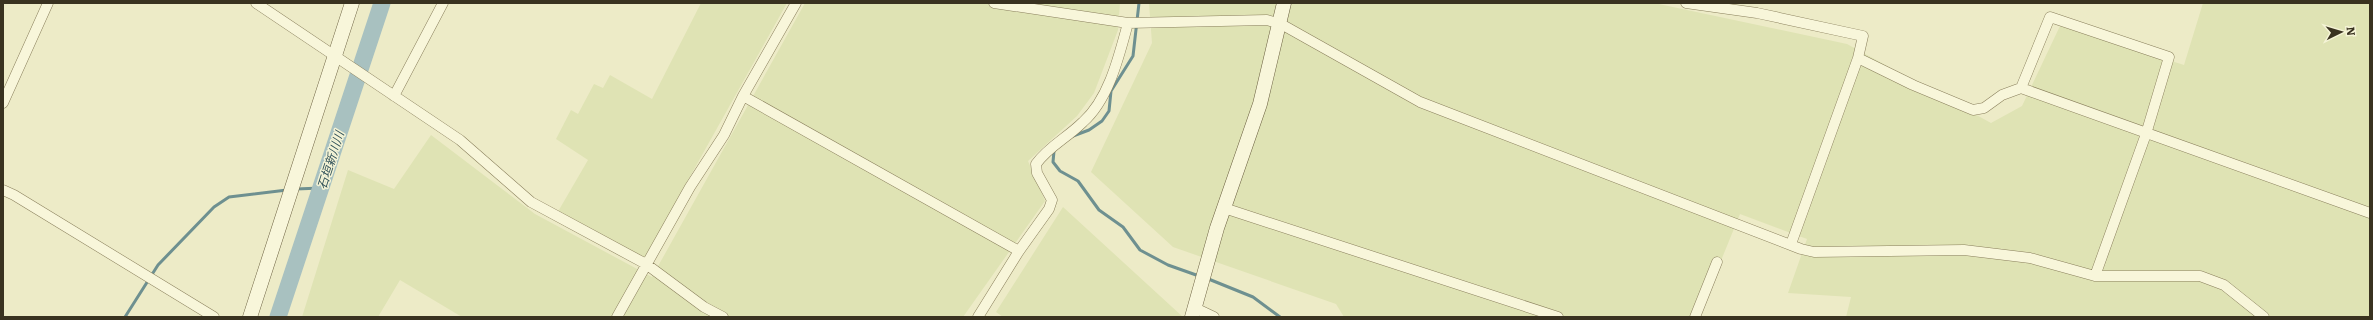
<svg xmlns="http://www.w3.org/2000/svg" width="2373" height="320" font-family="Literata,'Noto Sans JP',serif">
<style>
.farmland{fill:#dfe3b4}
.lines{fill:none;stroke-linecap:round;stroke-linejoin:round}
.stream{stroke:#6e9090;stroke-width:3}
.river{stroke:#a8c1c0;stroke-width:17}
.street-casing{stroke:#897f5c;stroke-width:11}
.secondary-casing{stroke:#6b6040;stroke-width:15}
.street{stroke:#f8f6da;stroke-width:10}
.secondary{stroke:#f8f6da;stroke-width:14}
.labels{text-anchor:middle;dominant-baseline:central;stroke-width:3;stroke-linejoin:round;paint-order:stroke}
.water-label{font-size:12px;font-style:italic;fill:#305159;stroke:#f5f4d6}
</style>
<rect width="100%" height="100%" fill="#edebc7"/>
<path class="farmland" d="M701,3H787L645,257L634,260L556,215L588,160L556,139L571,110L578,114L594,84L603,88L610,75L652,99Z
M805,3H1120L1118,30L1094,93L1077,116L1028,161L1045,201L963,317H462L400,280L378,317H302L348,170L394,189L431,135L535,214L652,277Z
M1149,3H1654L1847,44L1991,123L2022,106L2060,26L2184,65L2203,3H2370V317H1846L1851,297L1788,293L1807,239L1740,214L1698,317H1344L1336,304L1173,247L1091,172L1152,43Z
M1063,207L1183,317H1003L996,312Z"/>
<g class="lines">
<path class="stream" d="M1073,136L1089,130L1102,121L1109,111L1111,91L1133,56L1139,3
M1054,151L1053,162L1060,171L1078,181L1099,210L1123,227L1140,250L1168,265L1199,276
M296,189L321,188
M1206,278L1253,297L1280,317
M125,317L158,265L214,207L229,197L287,190"/>
<path class="river" d="M278,317L382,3"/>
<g class="street-casing">
<path id="street" d="M256,3L460,140L531,202L646,264L704,307L723,317
M994,3L1128,23L1267,20L1281,24L1420,102L1801,249L1814,252L1964,250L2030,258L2095,276H2200L2224,285L2264,317
M1686,3L1757,13L1863,36L1858,58L1791,244
M1858,58L1913,85L1973,110L1984,108L2002,95L2021,88L2370,213
M2021,88L2050,17L2169,57L2146,134L2095,276
M394,96L443,3
M743,96L1019,251
M3,103L48,3
M3,190L14,195L214,317
M1224,208L1558,317
M1195,308L1214,317
M617,317L690,187L724,135L743,96L796,3
M978,317L1019,251L1049,209L1052,200L1037,173L1036,164C1049,146 1067,138 1083,122C1109,99 1119,56 1128,23
M1695,317L1717,262"/>
</g>
<g class="secondary-casing">
<path id="secondary" d="M250,317L352,3
M1192,317L1217,228L1260,104L1284,3"/>
</g>
<use href="#street" class="street"/>
<use href="#secondary" class="secondary"/>
</g>
<g class="labels">
<g class="water-label">
<text transform="translate(330 160) rotate(-72)">石垣新川川</text>
</g>
</g>
<rect width="2373" height="320" fill="none" stroke="#393220" stroke-width="8"/>
<g transform="translate(2341 32) rotate(85)" stroke="#f5f4d6" stroke-width="3" paint-order="stroke">
<path d="M0-3L7 15L0 10L-7 15Z" fill="#393220"/>
<text y="-6" font-size="11" font-weight="bold" text-anchor="middle" fill="#393220">N</text>
</g>
</svg>
